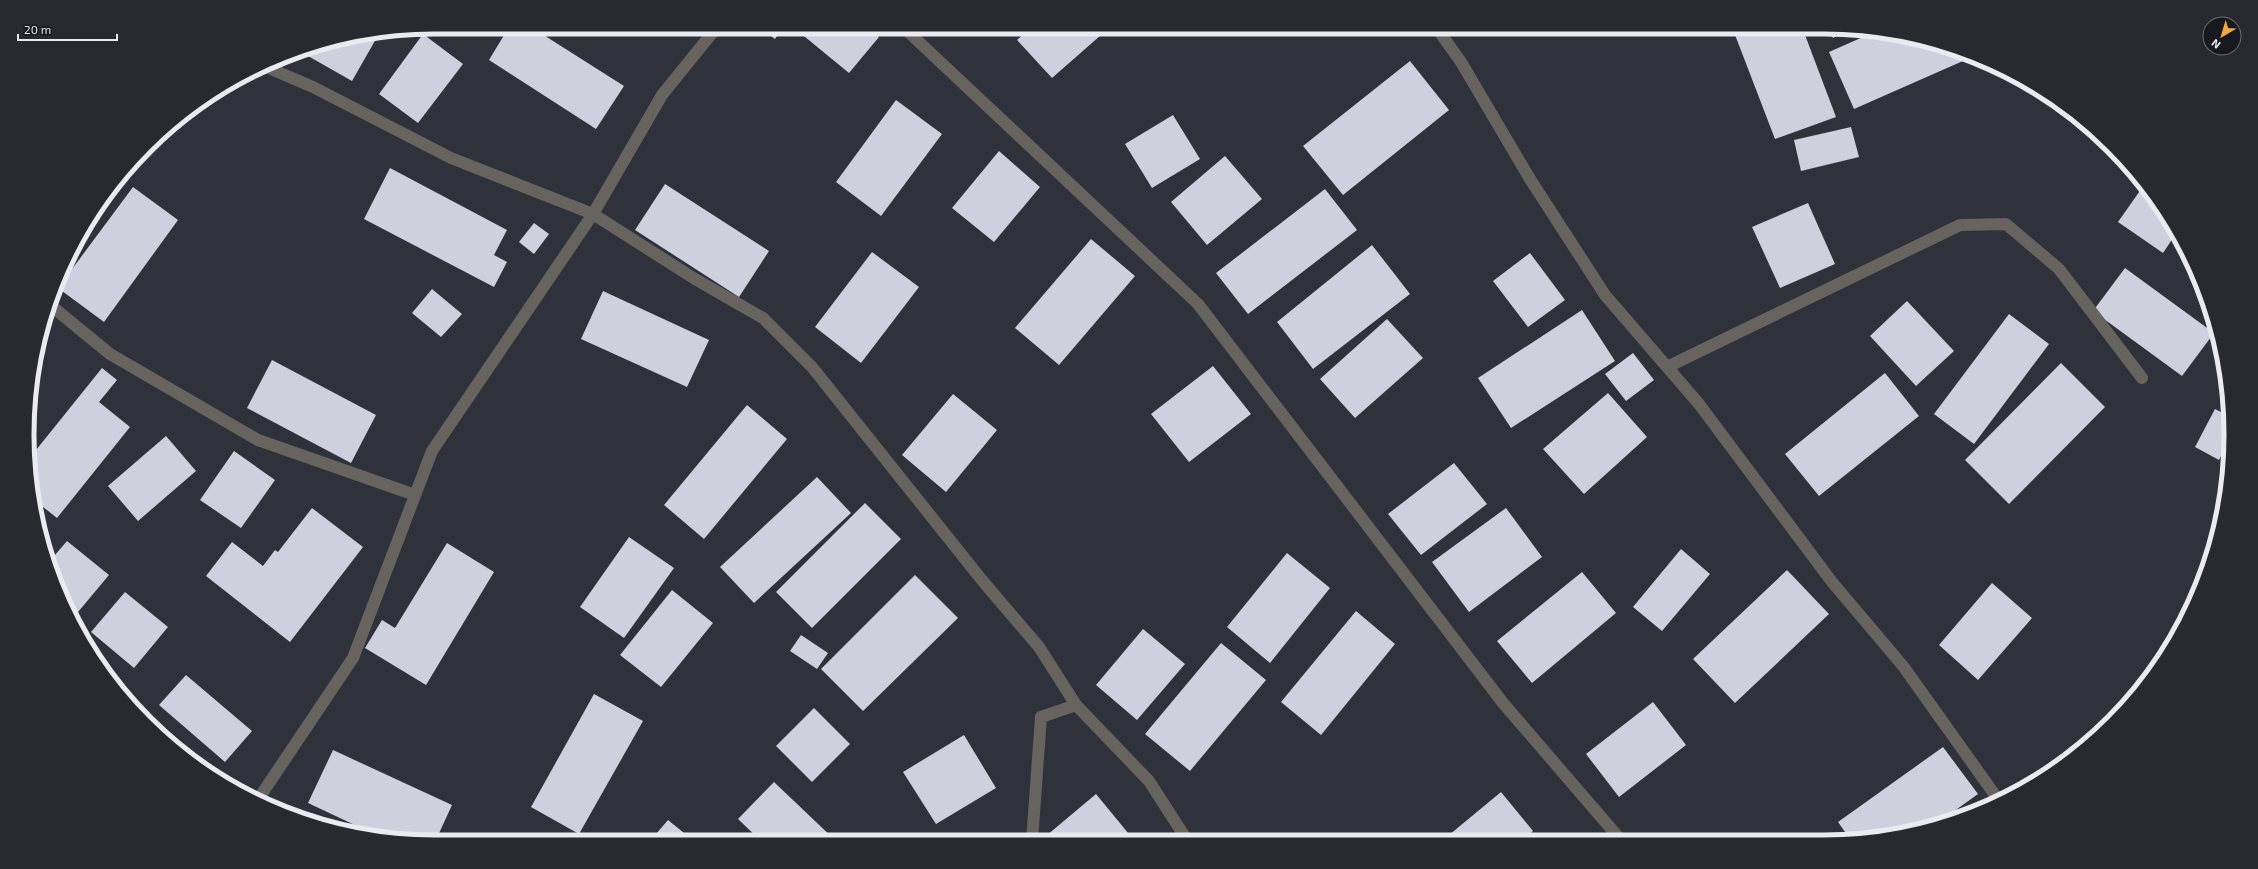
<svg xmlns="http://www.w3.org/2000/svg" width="2258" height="869" font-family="'Exo 2',sans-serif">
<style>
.building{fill:#ced1dd}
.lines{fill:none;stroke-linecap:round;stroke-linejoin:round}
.street{stroke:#67635f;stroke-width:12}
.rim{fill:none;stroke:#eaebf1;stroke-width:5}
</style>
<rect width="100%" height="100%" fill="#2f313b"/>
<path class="building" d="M509,27H531L624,86L596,129L489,60Z
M759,27H783L775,39Z
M804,27H867L879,37L849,73L799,32Z
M1032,27H1108L1109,28L1052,78L1017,40Z
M1732,27H1802L1836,117L1775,139Z
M1828,28L1839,29L1848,30L1833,38Z
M380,32L352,81L301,52L303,49L355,35Z
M1872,33L1929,41L1972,57L1854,109L1829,52Z
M423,34L463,64L418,123L379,94Z
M1410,61L1449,110L1343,195L1303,146Z
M896,100L942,134L881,216L836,182Z
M1173,115L1200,159L1152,188L1125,144Z
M1851,127L1859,157L1801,171L1794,140Z
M999,151L1040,187L994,242L952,208Z
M1225,156L1262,199L1207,245L1171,202Z
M390,168L507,230L494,255L507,262L494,287L364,219Z
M665,184L769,251L739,297L635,230Z
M2144,185L2177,232L2163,253L2118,222Z
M133,187L178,220L104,322L58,288Z
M1325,189L1357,230L1248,314L1216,273Z
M1808,203L1835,264L1780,288L1752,227Z
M534,223L549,234L534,254L519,242Z
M1091,239L1135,276L1059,365L1015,328Z
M1372,245L1410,294L1313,369L1277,322Z
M872,252L919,287L861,363L815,327Z
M1530,253L1565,300L1528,327L1493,281Z
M2190,262L2195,272L2187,268Z
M2125,268L2214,333L2182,376L2093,311Z
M432,289L462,314L441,337L412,313Z
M603,291L709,340L687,387L581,339Z
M1907,301L1954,351L1916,386L1870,336Z
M1582,310L1615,361L1511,428L1478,378Z
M2009,314L2049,344L1974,444L1934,414Z
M1387,319L1423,358L1355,418L1320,379Z
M1633,353L1654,380L1626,401L1605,374Z
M272,360L376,415L351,463L247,408Z
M2061,363L2105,407L2009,504L1965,460Z
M1213,366L1251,414L1189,462L1151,414Z
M102,368L117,380L99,402L130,427L57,518L33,499L28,460Z
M1885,373L1919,416L1819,496L1785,454Z
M1608,393L1647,437L1584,494L1543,449Z
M953,394L997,430L946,492L902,455Z
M747,405L787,439L704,539L664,505Z
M2215,409L2229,416V440L2219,460L2195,447Z
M166,436L196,471L138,521L108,486Z
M234,451L275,480L241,528L200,500Z
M1454,463L1487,504L1421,555L1388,514Z
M817,477L851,513L754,603L720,567Z
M865,503L901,539L812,628L776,592Z
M312,508L363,547L290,642L206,576L232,542L263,566L275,550L278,552Z
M1506,508L1542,557L1469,612L1432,562Z
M629,537L674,568L624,638L580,607Z
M67,541L109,575L73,618L58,590L49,562Z
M447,543L494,572L426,685L365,648L382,620L395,628Z
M1681,549L1710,574L1662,631L1633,607Z
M1287,553L1330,588L1270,663L1227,627Z
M1787,570L1829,614L1735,703L1693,659Z
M1582,572L1616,613L1532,683L1497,641Z
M915,575L958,618L863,711L821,669Z
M1992,583L2032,618L1978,680L1939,645Z
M672,590L713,623L661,687L620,655Z
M125,592L168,627L134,668L91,632Z
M1356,611L1395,644L1321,735L1281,702Z
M1143,629L1185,664L1137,720L1096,685Z
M801,635L828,653L817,669L790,651Z
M1221,643L1266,680L1190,771L1145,734Z
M186,675L252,731L225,762L159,705Z
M594,694L643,721L579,834L531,807Z
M1653,702L1686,745L1619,797L1586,754Z
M814,708L850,744L812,782L776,746Z
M964,735L996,788L936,824L903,772Z
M1943,747L1978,794L1935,825L1877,838L1850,839L1838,822Z
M333,750L452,805L435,842L374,834L308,803Z
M774,782L836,841H761L738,819Z
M1501,792L1533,831L1524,839L1443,840Z
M1096,794L1133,839L1040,841Z
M668,820L694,841H650Z
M543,836L550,842H539Z"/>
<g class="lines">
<path class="street" d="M903,27L1198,304L1503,703L1620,839
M1436,27L1461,62L1530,179L1605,295L1699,404L1832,582L1903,666L2000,802
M264,66L313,87L451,158L593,214L695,279L763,318L812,367L981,579L1039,647L1076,705L1149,781L1187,840
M49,304L110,354L258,440L415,495
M1667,367L1960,225L2006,224L2059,269L2142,378
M257,801L353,658L432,451L593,214L662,95L717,27
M1032,841L1041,717L1076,705"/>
</g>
<path d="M0 0H2258V869H0ZM434 34H1824A400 400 0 0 1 2224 434V435A400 400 0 0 1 1824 835H434A400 400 0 0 1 34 435V434A400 400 0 0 1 434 34Z" fill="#292a2f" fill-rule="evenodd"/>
<path class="rim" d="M434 34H1824A400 400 0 0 1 2224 434V435A400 400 0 0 1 1824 835H434A400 400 0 0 1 34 435V434A400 400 0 0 1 434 34Z"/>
<g transform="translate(2222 36) rotate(218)"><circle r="19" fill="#18191e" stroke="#6c6d72"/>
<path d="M0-3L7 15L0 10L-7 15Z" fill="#efa73e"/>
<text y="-6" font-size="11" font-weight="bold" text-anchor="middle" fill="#eaebf1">N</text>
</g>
<path d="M18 34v6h99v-6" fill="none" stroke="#eaebf1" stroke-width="2"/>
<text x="24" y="34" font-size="12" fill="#eaebf1" stroke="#18191e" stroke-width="3" paint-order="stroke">20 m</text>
</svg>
